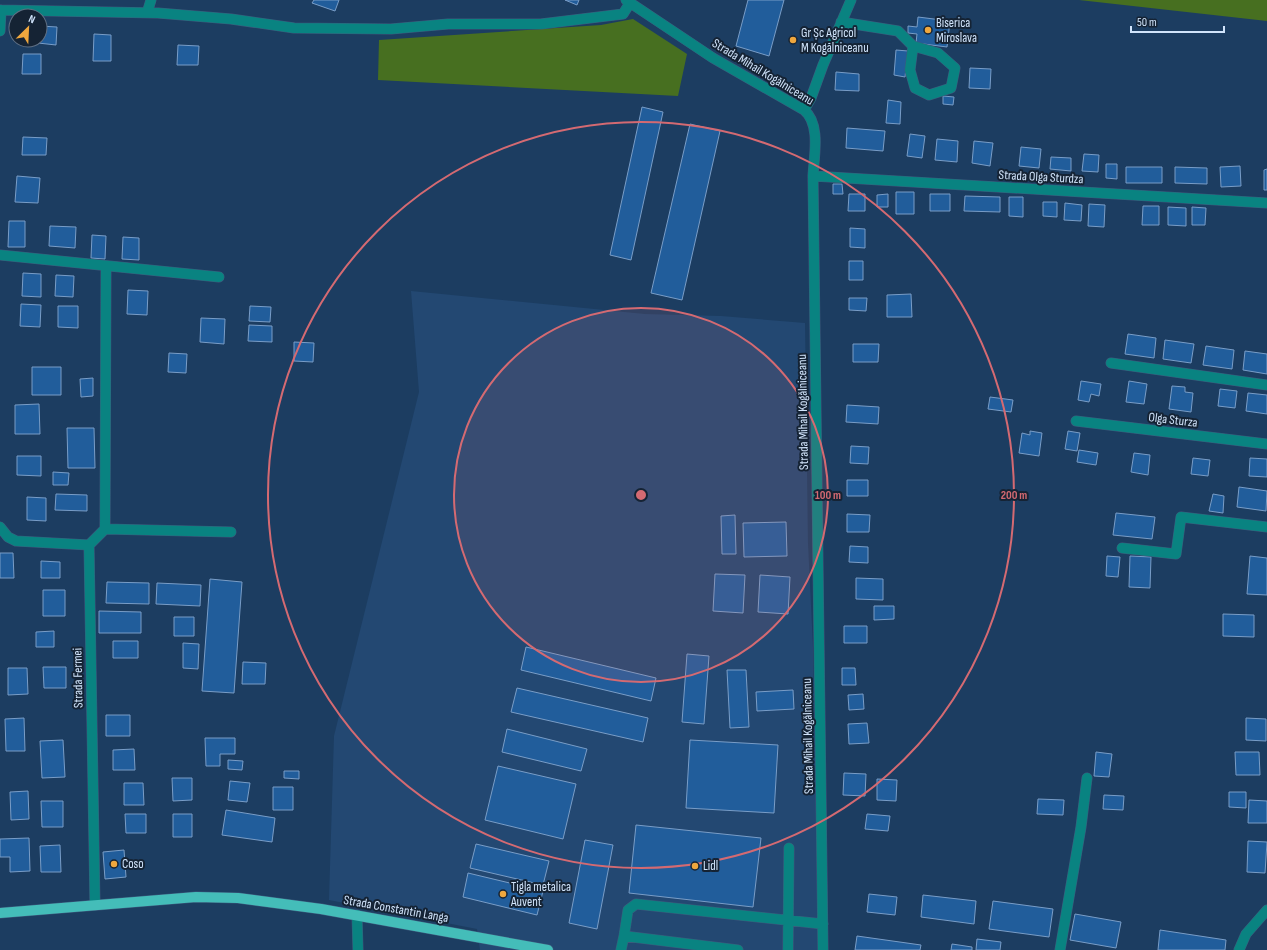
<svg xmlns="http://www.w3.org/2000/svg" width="1267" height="950" font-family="'Sofia Sans Condensed',sans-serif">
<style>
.built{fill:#234872}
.green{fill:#476f20}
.building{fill:#215d9b;stroke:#799dc7}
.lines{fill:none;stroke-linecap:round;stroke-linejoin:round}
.minor-casing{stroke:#3d5b7d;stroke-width:11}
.major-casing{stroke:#3d5b7d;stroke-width:11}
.minor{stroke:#098381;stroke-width:10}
.major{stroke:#44bdb9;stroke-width:10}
.ring{fill:none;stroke:#d46a72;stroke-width:2}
.poi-dot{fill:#efa73e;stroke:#152334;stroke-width:1.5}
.labels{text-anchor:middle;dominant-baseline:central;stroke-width:4;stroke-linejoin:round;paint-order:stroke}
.poi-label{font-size:13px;fill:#d1e4fb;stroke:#152334;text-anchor:start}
.street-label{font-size:13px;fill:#d1e4fb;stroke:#152334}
.centre{fill:#d46a72;stroke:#152334;stroke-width:2}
.ring-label{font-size:12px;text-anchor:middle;font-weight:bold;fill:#d46a72;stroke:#152334;stroke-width:4;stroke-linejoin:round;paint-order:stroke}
</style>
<rect width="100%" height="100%" fill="#1c3d61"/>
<path class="built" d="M411,291L645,314L721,316L805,323L808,543L813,647L819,950H480L477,929L329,900L334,736L419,392Z"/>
<path class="green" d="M1079,0H1267V21Z
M633,19L687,54L678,96L378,80L379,40L601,25Z"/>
<path class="building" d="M314,0H339L335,11L312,3Z
M565,0H579L577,5Z
M748,0H784L769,56L736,46Z
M918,17L950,21L947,47L916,43L917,34L908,33V26L917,27Z
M40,26L57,27L56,45L38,43V40H40Z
M94,34L111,35V61H93Z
M178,45L199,46L198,65H177Z
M896,50L908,51L905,77L894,75Z
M23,54H41V74H22Z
M970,68L991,69L990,89L969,88Z
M836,72L859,74V91L835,90Z
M943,96L954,97L953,105L943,104Z
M888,100L901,102L900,124L886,123Z
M642,107L663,112L631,260L610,255Z
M690,124L720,131L682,300L651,293Z
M847,128L885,131L883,151L846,148Z
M910,134L925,136L922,158L907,156Z
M23,137L47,138L46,155H22Z
M937,139L958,141L957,162L935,160Z
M974,141L993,143L990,166L972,163Z
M1021,147L1041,149L1039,168L1019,166Z
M1084,154L1099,155L1098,172L1082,171Z
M1051,157L1071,158V171L1050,169Z
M1106,164H1117V179L1106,178Z
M1240,166L1241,186L1221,187L1220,167Z
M1126,167H1162V183H1126Z
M1175,167L1207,168V184L1175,183Z
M1267,169V190H1264V170Z
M17,176L40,178L38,203L15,202Z
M833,184H842L843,194H833Z
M896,192H914V214H896Z
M849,194H865V211H848Z
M888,194V207H877V195Z
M930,194H950V211H930Z
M965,196L1000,197V212L964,211Z
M1009,197H1023V217L1009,216Z
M1043,202H1057V217L1043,216Z
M1065,203L1082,205L1081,221L1064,220Z
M1089,204L1105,205L1104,227L1088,226Z
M1143,206H1159V225H1142Z
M1168,207L1186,208V226L1168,225Z
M1192,207L1206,208L1205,225H1192Z
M9,221H25V247H8Z
M50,226L76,227L75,248L49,246Z
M850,228L865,229V248L850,247Z
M92,235L106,236L105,259L91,258Z
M123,237L139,238V260L122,259Z
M849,261H863V280H849Z
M23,273L41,274V297L22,296Z
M56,275L74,276L73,297L55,296Z
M128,290L148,291L147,315L127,314Z
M911,294L912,317H887V295Z
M849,298H867L866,311L849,310Z
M21,304L41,305L40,327L20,326Z
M58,306H78V328L58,327Z
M250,306L271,307L270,322L249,321Z
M201,318L225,319L224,344L200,342Z
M249,325L272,326V342L248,341Z
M1128,334L1156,338L1154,358L1125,354Z
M1165,340L1194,344L1191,363L1163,359Z
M294,342L314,343L313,362L294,361Z
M853,344H879L878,362H853Z
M1206,346L1234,350L1232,369L1203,365Z
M1245,351L1267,354V374L1243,370Z
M169,353L187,354L186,373L168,372Z
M32,367H61V395H32Z
M93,378V396L81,397L80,379Z
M1081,381L1101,384L1099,396L1091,394L1089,402L1078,400Z
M1129,381L1147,384L1144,404L1126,402Z
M1172,386L1185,387V392L1193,393L1191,412L1169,409Z
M1220,389L1237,391L1235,408L1218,406Z
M1248,393L1267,395V414L1246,411Z
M990,397L1013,400L1011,412L988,409Z
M39,404L40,434H15V405Z
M847,405L879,407L878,424L846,422Z
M67,428H94L95,468H68Z
M1030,431L1042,433L1039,456L1019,453L1022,433L1030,435Z
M1068,431L1080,433L1077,451L1065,449Z
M851,446L869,447L868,464L850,463Z
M1079,450L1098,453L1096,465L1077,462Z
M1134,453L1150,455L1148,475L1131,472Z
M17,456H41V476L17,475Z
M1193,458L1210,460L1208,476L1191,474Z
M1250,458L1267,459V477L1249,476Z
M53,472L69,473L68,485H53Z
M847,480H868V496H847Z
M1239,487L1267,491L1266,511L1237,507Z
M56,494L87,495V511L55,510Z
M1213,494L1224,496L1223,513L1209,511Z
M27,497L46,498V521L27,520Z
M1116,513L1155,517L1152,539L1113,535Z
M847,514L870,515L869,532H847Z
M735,515L736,554H722L721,516Z
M786,522L787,556L744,557L743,523Z
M850,546L868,547V563L849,562Z
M0,553H13L14,578H0Z
M1107,556L1120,557L1118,577L1106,576Z
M1130,556L1151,557L1150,588L1129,587Z
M1250,556L1267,558V595L1247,594Z
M41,561L60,562V578H41Z
M715,574L745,575L743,613L713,611Z
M760,575L790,577L788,614L758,612Z
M856,578L883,579V600L856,599Z
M210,579L242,582L234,693L202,691Z
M107,582L149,583V604L106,603Z
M157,583L201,585L200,606L156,604Z
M43,590H65V616H43Z
M874,606H894V619L874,620Z
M99,611L141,612V633H99Z
M1223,614L1254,615V637L1223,636Z
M174,617H194V636H174Z
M844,626H867V643H844Z
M54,631V647H36V632Z
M113,641H138V658H113Z
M183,643L199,644L198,669L183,668Z
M526,647L656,678L651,701L521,670Z
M687,654L709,656L704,724L682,722Z
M243,662L266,663L265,684H242Z
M43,667H66V688H44Z
M8,668H27L28,694L8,695Z
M842,668H855L856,685H842Z
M727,670H746L749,727L730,728Z
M517,688L648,718L643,742L511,712Z
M793,690L794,709L757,711L756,692Z
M863,694L864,709L849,710L848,695Z
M106,715H130V736H106Z
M24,718L25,751H6L5,719Z
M1246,718L1266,719V741L1246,740Z
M867,723L869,743L849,744L848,724Z
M507,729L587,749L581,771L502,752Z
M205,738H235V754H220V766H206Z
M63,740L65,777L42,778L40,741Z
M690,740L778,745L774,813L686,808Z
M134,749L135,770H113V750Z
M1096,752L1112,754L1109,777L1094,776Z
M1235,752H1259L1260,775H1236Z
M228,760L243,761L242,770L228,769Z
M498,766L576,784L563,839L485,820Z
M284,771H299V779L284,778Z
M844,773L866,774L865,796L843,795Z
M172,778H192V800L173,801Z
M877,779L897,780L896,801L877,800Z
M230,781L250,783L247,802L228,800Z
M124,783H143L144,805H124Z
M273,787H293V810H273Z
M28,791L29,819L11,820L10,792Z
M1229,792H1246V808L1229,807Z
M1104,795L1124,796L1123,810L1103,809Z
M1038,799L1064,800L1063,815L1037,814Z
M1249,800L1267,801V823H1248Z
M41,801H63V827H42Z
M226,810L275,818L272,842L222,835Z
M125,814H146V833H126Z
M173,814H192V837H173Z
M867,814L890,816L888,831L865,829Z
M636,825L761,838L753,907L629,893Z
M29,838L30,871L10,872V857H0V839Z
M585,840L613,845L597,929L569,923Z
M1248,841L1267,842L1265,873L1247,872Z
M476,844L549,861L543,885L470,868Z
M60,845L61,872H41L40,846Z
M124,850L126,877L105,879L103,852Z
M468,873L543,891L537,915L463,897Z
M869,894L897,897L895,915L867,912Z
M923,895L976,901L974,924L921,917Z
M993,901L1053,909L1049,937L989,929Z
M1075,914L1121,922L1116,948L1070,940Z
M1160,930L1226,940L1225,950H1158Z
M857,936L921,945L920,950H855Z
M977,939L1001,942L1000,950H976Z
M952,944L972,947V950H951Z"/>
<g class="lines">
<g class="minor-casing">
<path id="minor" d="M626,0L713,58L804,110C821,124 814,156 813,176L823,950
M0,10L158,13L231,19L294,28L391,29L448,24H541L623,14L630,3
M147,13L151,0
M841,22L898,31L913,46L938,53L955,68L951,88L929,95L915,88L910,70L913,46
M0,31L1,10
M804,110L811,98L823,65L851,0
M813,176L1267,203
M0,255L219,277
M1111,363L1267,385
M1076,421L1267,444
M0,527L8,537L16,541L89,545L95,905
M105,529L106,266
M89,545L105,529L231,532
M1122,548L1176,554L1181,517L1267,527
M357,915L358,950
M621,950L624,936
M738,950L624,936L628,910L636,904L823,924
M788,950L789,848
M1060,950L1081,827L1087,778
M1239,950L1246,934L1267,910"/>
</g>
<g class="major-casing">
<path id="major" d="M0,913L196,897L238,898L321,909L548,950"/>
</g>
<use href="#minor" class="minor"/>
<use href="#major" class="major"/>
</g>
<circle cx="641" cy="495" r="187" fill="#d46a72" fill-opacity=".12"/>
<g class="ring">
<circle cx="641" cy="495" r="187"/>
<circle cx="641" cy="495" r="373"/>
</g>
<g class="poi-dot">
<circle cx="928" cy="30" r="4"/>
<circle cx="793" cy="40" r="4"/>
<circle cx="114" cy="864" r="4"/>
<circle cx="695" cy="866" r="4"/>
<circle cx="503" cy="894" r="4"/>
</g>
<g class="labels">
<g class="poi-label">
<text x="936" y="23">Biserica<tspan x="936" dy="15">Miroslava</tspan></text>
<text x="801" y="33">Gr Șc Agricol<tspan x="801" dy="15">M Kogălniceanu</tspan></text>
<text x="122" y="864">Coso</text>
<text x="703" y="866">Lidl</text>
<text x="511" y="887">Tigla metalica<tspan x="511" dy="15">Auvent</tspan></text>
</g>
<g class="street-label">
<text transform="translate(763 72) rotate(31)">Strada Mihail Kogălniceanu</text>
<text transform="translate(1041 177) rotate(3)">Strada Olga Sturdza</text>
<text transform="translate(803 412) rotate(-91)">Strada Mihail Kogălniceanu</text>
<text transform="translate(1173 420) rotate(7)">Olga Sturza</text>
<text transform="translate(78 678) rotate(-91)">Strada Fermei</text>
<text transform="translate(808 736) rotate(-91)">Strada Mihail Kogălniceanu</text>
<text transform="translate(396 909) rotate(10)">Strada Constantin Langa</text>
</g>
</g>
<circle cx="641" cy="495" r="6" class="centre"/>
<g class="ring-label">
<text x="828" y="499">100 m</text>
<text x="1014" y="499">200 m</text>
</g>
<g transform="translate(28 28) rotate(24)"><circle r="19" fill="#152334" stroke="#607084"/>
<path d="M0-3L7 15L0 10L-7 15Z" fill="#efa73e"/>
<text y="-6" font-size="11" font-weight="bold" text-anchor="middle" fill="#d1e4fb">N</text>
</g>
<path d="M1131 26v6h93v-6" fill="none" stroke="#d1e4fb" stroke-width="2"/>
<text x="1137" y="26" font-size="12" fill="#d1e4fb" stroke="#152334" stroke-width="3" paint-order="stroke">50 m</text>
</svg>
